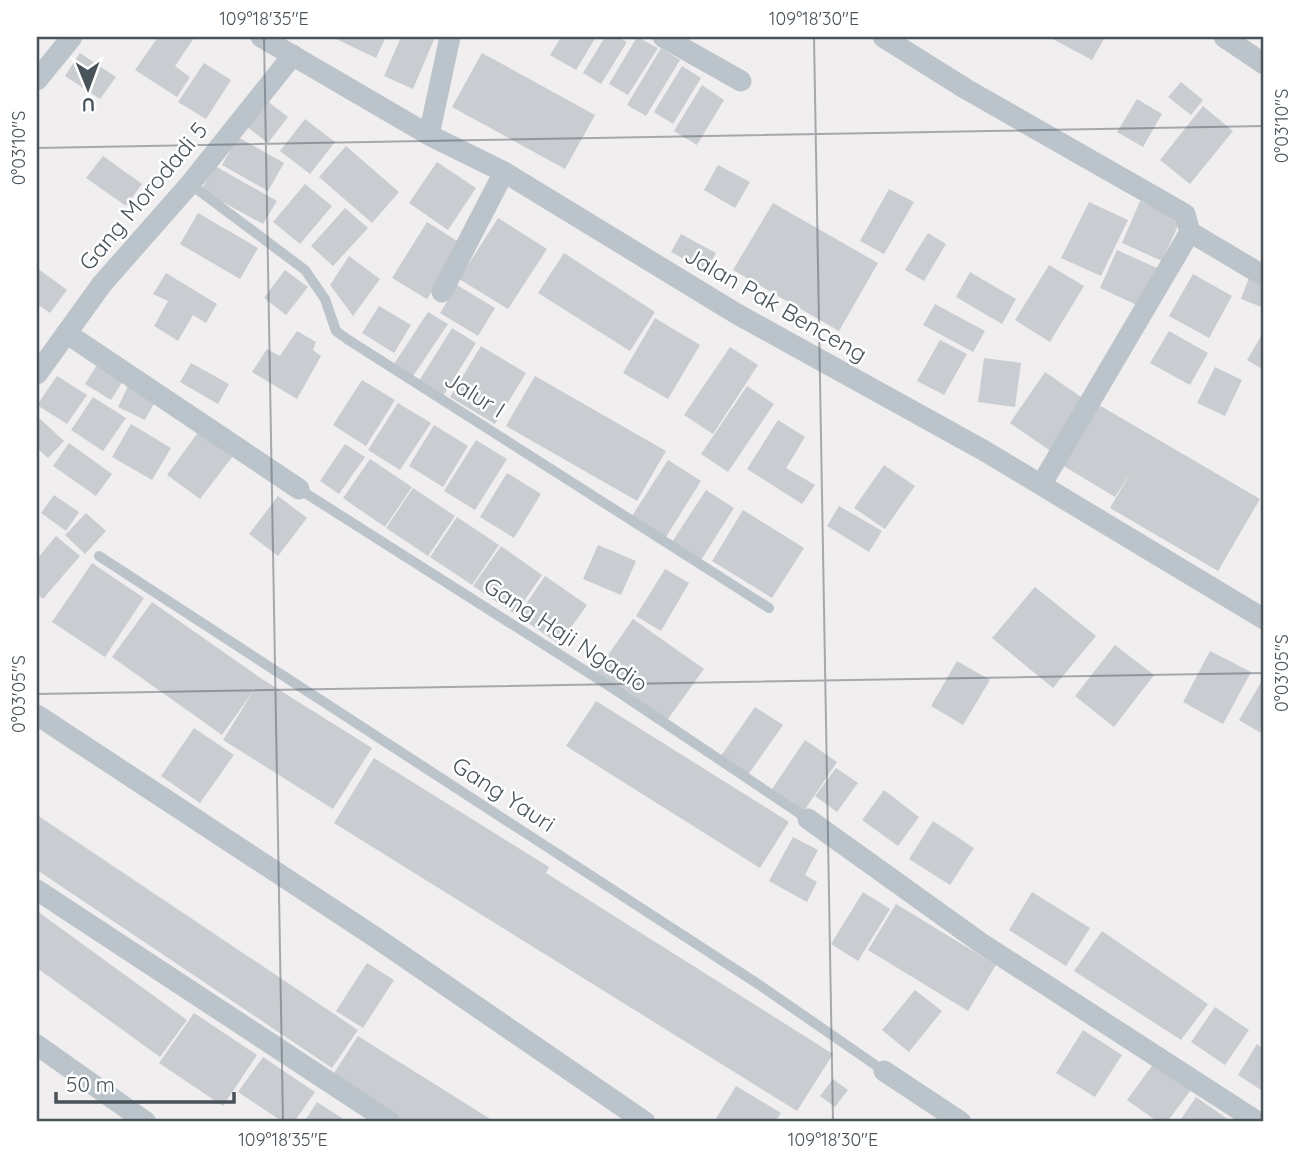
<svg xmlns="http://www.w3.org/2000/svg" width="1301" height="1159" font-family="Quicksand,sans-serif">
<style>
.building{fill:#c9ccd0}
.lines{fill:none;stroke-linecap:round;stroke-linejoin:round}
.service{stroke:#bbc4ca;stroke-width:10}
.minor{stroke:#bbc4ca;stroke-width:21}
.ticks{fill:none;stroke:#48535a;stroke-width:2;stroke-opacity:0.45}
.labels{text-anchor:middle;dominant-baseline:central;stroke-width:5;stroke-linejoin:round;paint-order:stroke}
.street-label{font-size:23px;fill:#48535a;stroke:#fff}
.neatline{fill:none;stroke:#48535a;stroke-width:2.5}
.ticks-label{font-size:18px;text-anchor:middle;fill:#48535a}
</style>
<rect width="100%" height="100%" fill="#f1eeef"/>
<path class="building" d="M158,37L194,38L175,66L190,77L177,97L135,70Z
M332,37H386L376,58Z
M401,37H435L413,89L384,76Z
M561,37H596L576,70L550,55Z
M605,37H618L627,42L601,84L583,73Z
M637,37L658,48L628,95L609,84Z
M1049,37H1105L1092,60Z
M661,48L680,60L646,116L627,105Z
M80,53L116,77L100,99L65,76Z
M482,53L595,115L565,169L452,107Z
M204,63L231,80L206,119L178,102Z
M682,66L701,78L673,124L654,112Z
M1181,82L1203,100L1191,115L1168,97Z
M702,85L724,100L697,145L674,131Z
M1137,99L1162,114L1143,147L1117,132Z
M266,100L288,117L268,143L246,126Z
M1203,106L1233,131L1190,184L1160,160Z
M305,119L335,142L310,174L280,151Z
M238,137L284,163L268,191L222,165Z
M346,146L399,192L372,223L319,177Z
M103,156L142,184L126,206L86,178Z
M437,162L476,188L448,230L409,203Z
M718,165L750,182L735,208L704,190Z
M215,166L277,201L263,224L201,190Z
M305,184L332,206L300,244L273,222Z
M889,189L914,202L884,254L860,241Z
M1140,201L1181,219L1162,261L1122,243Z
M1089,202L1128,220L1101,276L1061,258Z
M773,203L878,263L839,331L733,270Z
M345,208L368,228L333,266L311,246Z
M198,213L258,248L240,279L180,244Z
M498,218L547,249L508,309L459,279Z
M427,222L462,244L427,299L392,278Z
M928,233L946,244L924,281L905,270Z
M681,234L716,253L706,271L671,252Z
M1117,250L1157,268L1139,306L1100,288Z
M564,253L655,312L630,351L538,293Z
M349,256L380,279L353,316L330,285Z
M1049,265L1084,286L1050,342L1015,320Z
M37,268L67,290L50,313L37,304Z
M285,270L308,287L286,315L264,298Z
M970,272L1016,299L1002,324L956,297Z
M166,273L217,304L206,323L193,315L178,341L154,326L168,301L153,294Z
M1193,274L1232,296L1209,338L1169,316Z
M1250,275L1264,281V308L1241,299Z
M457,285L495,308L478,336L440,313Z
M935,304L985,331L973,352L923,325Z
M379,306L411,325L394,353L362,333Z
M428,312L448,324L413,376L394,364Z
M655,318L700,345L668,399L623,373Z
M452,328L476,343L443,396L419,381Z
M297,331L316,342L313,350L321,356L297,399L252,372L267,349L280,356Z
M1169,331L1208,353L1190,385L1150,363Z
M1264,331V370L1247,360Z
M940,340L967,354L944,395L917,381Z
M481,346L526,373L495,424L450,397Z
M730,347L758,365L713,434L684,415Z
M984,358L1021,363L1015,407L978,402Z
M100,360L126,376L111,400L85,384Z
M191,363L229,384L218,404L180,382Z
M1215,367L1242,380L1225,416L1197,403Z
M1045,372L1087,401L1052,452L1010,423Z
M57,376L87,395L67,424L37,405Z
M535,376L666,451L637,501L506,426Z
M362,380L395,400L366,446L333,425Z
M128,386L156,400L145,420L118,407Z
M747,386L774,404L728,472L701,454Z
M93,397L126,418L103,451L71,430Z
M398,403L431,423L400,470L368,450Z
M1099,405L1260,499L1218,571L1110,508L1131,472L1115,497L1062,465Z
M37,416L64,441L48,458L37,448Z
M778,420L805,437L786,468L815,485L802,504L747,469Z
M131,424L171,448L152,480L112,457Z
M434,425L468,446L443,487L409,466Z
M199,431L233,456L200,499L167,475Z
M476,440L507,459L475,510L444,491Z
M69,443L112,474L96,496L53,466Z
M345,444L365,457L339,494L320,481Z
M370,459L412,487L385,527L343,498Z
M668,460L701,481L666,537L632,516Z
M884,465L915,486L885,529L854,508Z
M507,473L541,494L514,538L480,517Z
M413,488L455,516L428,556L386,528Z
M706,490L734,508L701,560L672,542Z
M54,495L79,512L66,531L41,513Z
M278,496L307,518L278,556L249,534Z
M839,506L882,531L869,552L827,526Z
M743,510L804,548L772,598L712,561Z
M86,513L106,531L85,554L65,535Z
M457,517L499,545L472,585L430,557Z
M56,536L80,556L43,599L37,594V559Z
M598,545L636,561L621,595L583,579Z
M501,546L542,575L515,614L473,586Z
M92,563L144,598L105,657L52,622Z
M665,569L689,583L661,631L636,616Z
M545,576L587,605L559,644L518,616Z
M1035,587L1096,636L1053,688L992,638Z
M152,602L262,679L372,748L333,809L223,740L254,690L222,735L112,657Z
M633,619L704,669L665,723L595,674Z
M1115,645L1154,675L1114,727L1075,696Z
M1210,651L1251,672L1223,724L1183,702Z
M957,661L990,680L963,725L931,706Z
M1264,677V735L1239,720Z
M596,701L789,822L760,868L566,746Z
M755,707L783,725L748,775L721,756Z
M194,728L234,755L200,803L161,776Z
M805,740L837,762L804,811L772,789Z
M374,758L549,867L546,873L833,1054L797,1111L334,823Z
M836,768L858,783L837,812L815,796Z
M884,790L919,817L898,846L862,820Z
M37,815L358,1030L332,1068L37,870Z
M933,821L974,848L950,885L909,859Z
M793,837L818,850L805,875L817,882L807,902L769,881Z
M863,892L890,909L858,961L831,944Z
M1032,892L1090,928L1066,966L1009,930Z
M896,904L996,965L968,1011L868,950Z
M37,911L187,1020L160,1057L37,968Z
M1102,931L1208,1004L1181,1040L1074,971Z
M367,963L394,980L363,1028L336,1011Z
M915,990L942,1011L909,1052L882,1030Z
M1215,1007L1249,1030L1225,1065L1191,1042Z
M194,1013L257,1055L223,1106L159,1063Z
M1083,1030L1122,1055L1095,1097L1056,1073Z
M358,1036L495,1122H405L332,1076Z
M1257,1044L1264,1049V1092L1238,1075Z
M263,1057L315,1092L294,1122H283L238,1092Z
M1154,1063L1191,1090L1167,1122H1158L1127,1100Z
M833,1079L848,1090L835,1107L820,1096Z
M736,1086L781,1113L775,1122H714Z
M1196,1097L1232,1122H1179Z
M317,1102L348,1122H304Z"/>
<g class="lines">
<path class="service" d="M190,184L305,270L325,299L336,331L347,339L769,608
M299,489L614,689L808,819
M99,556L758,984L884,1071"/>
<path class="minor" d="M261,37L429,135L504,172L737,314L983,450L1264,619
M663,37L741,81
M883,37L966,89L1185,214L1190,232L1264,276
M1224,37L1264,64
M37,80L72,37
M429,135L450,37
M442,292L504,172
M66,333L299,489
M37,374L102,284L190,184L293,55
M1041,485L1190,232
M37,715L378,939L645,1122
M808,819L981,943L1258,1122
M37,890L390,1122
M37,1045L146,1122
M884,1071L961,1122"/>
</g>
<path class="ticks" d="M264,37L283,1122M814,37L833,1122M37,148L1264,126M37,694L1264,673"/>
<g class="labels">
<g class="street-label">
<text transform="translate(143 196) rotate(-50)">Gang Morodadi 5</text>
<text transform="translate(776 304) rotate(30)">Jalan Pak Benceng</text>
<text transform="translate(475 394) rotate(32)">Jalur I</text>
<text transform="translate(566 634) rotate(33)">Gang Haji Ngadio</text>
<text transform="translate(504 794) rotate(33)">Gang Yauri</text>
</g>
</g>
<rect width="1301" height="1159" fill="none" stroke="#ffffff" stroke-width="77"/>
<g transform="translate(88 88) rotate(179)" stroke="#ffffff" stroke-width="5" paint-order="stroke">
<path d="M0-5L12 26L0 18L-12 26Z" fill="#48535a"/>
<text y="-10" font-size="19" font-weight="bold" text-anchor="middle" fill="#48535a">U</text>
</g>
<path d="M56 1092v10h178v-10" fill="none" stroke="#48535a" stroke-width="3.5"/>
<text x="66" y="1092" font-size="21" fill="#48535a" stroke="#ffffff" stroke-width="5" paint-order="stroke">50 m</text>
<rect x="38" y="38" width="1224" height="1082" class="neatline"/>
<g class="ticks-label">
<text x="264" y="25">109°18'35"E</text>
<text x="814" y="25">109°18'30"E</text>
<text transform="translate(1282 126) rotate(-90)" y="6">0°03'10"S</text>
<text transform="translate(19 148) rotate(-90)" y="6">0°03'10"S</text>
<text transform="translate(1282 673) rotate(-90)" y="6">0°03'05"S</text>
<text transform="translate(19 694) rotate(-90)" y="6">0°03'05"S</text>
<text x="283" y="1146">109°18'35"E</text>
<text x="833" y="1146">109°18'30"E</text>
</g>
</svg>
